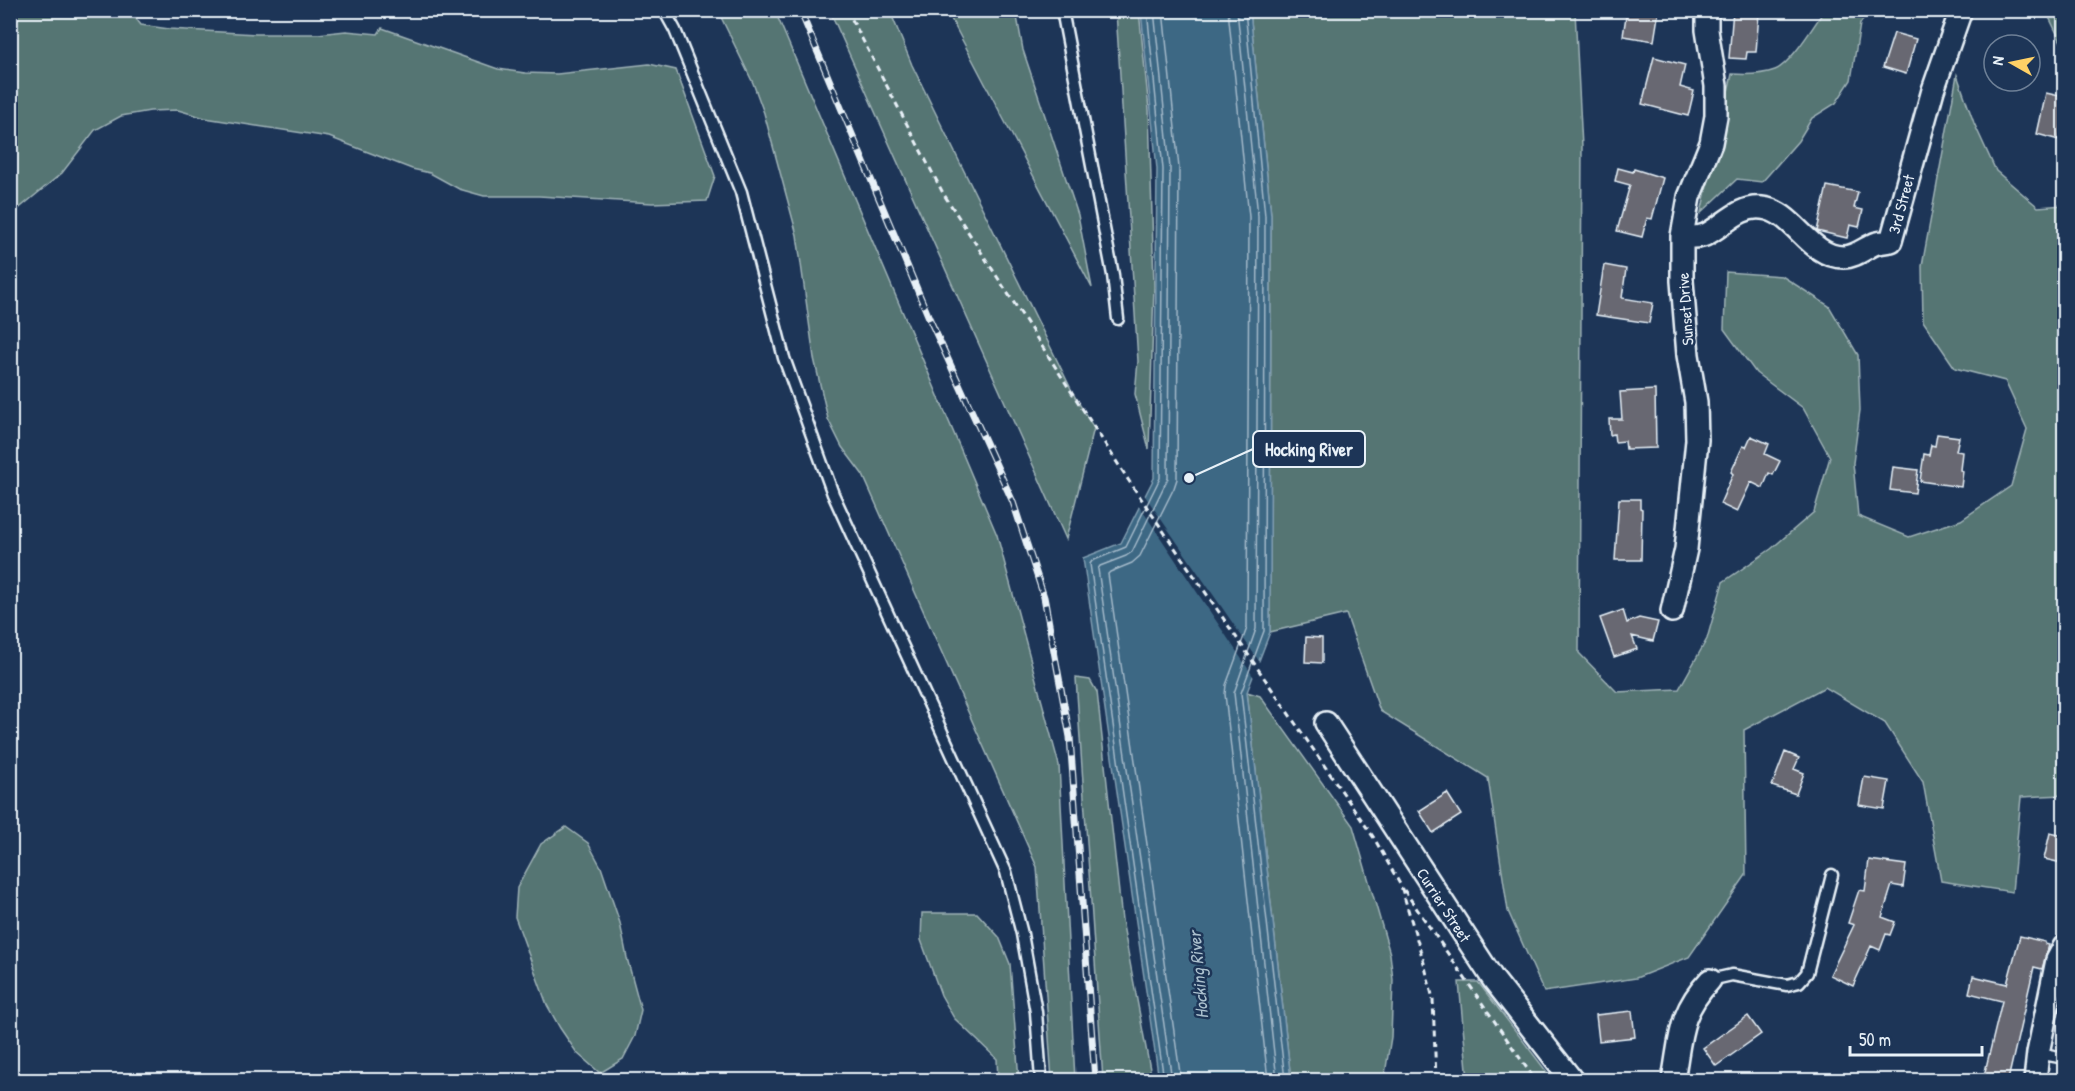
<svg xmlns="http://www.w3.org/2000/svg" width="2075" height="1091" font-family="'Patrick Hand',sans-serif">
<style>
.green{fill:#557473;stroke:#9eb2b6;stroke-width:1.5}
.water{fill:#3d6784;stroke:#819eb2;stroke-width:1.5}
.pier{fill:#1d3557}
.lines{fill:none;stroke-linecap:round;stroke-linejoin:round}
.shore{stroke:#a4baca;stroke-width:1.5}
.building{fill:#686872;stroke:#e8f1f8;stroke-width:1.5}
.service-casing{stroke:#e8f1f8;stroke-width:15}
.minor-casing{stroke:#e8f1f8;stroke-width:26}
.path{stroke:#e8f1f8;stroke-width:3;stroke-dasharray:6 4.5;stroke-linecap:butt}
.service{stroke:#1d3557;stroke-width:10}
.minor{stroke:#1d3557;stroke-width:21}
.rail-casing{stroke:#e8f1f8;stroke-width:7}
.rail{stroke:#1d3557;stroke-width:4.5;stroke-dasharray:14;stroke-linecap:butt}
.labels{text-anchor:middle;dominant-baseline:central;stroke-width:5;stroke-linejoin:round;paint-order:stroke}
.street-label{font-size:16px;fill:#e8f1f8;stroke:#1d3557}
.water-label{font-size:18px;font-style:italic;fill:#acc1cf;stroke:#1d3557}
.leader{fill:none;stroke:#e8f1f8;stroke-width:2}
.callout-dot{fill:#e8f1f8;stroke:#1d3557;stroke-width:2}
.callout{fill:#1d3557;stroke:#e8f1f8;stroke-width:2}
.callout-label{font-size:18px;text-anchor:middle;font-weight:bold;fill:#e8f1f8}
</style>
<rect width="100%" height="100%" fill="#1d3557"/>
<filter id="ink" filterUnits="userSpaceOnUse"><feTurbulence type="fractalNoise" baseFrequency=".0167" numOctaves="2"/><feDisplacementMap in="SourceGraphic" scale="12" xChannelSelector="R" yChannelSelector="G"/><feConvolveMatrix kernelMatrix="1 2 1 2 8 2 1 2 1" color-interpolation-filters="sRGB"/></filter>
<g filter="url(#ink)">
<path class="green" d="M10,11H130L141,25L169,29L256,34H318L346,31L378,34L382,28L498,69L525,73L557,74L649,64L676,70L715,176L707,201L652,203L539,196H484L459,189L430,173L412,169L329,137L205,118L178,110L150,111L121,116L95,130L62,173L17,210L11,211Z
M718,11H775L997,535L1059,765L1075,1080H1052L1037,867L863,475L842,447L828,419L814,358L797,235L764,113L753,83Z
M830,11H890L912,65L1075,397L1094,428L1066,539Z
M947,11H1016L1023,50L1078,215L1092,288Z
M1116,11H1139L1149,110L1154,286L1149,449L1135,394L1138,361Z
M1250,11H1575L1582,147L1579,653L1617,692L1679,689L1707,639L1723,582L1771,549L1814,512L1830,457L1803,408L1756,373L1724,329L1726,272L1782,276L1829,306L1858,355L1860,410L1853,463L1858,516L1909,537L1961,520L2011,486L2027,429L2005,381L1955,368L1923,321L1922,266L1957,75L1974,123L1996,171L2038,207L2064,205V795L2021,797L2012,892L1941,881L1923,782L1885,723L1825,687L1744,730L1746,875L1689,957L1636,978L1544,992L1508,911L1488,778L1380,711L1346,614L1270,632L1271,215Z
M1824,11H1869L1860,24L1851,80L1836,103L1812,118L1798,141L1762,182L1737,179L1701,213L1732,74C1746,75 1761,75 1775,70C1791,64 1814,25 1824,11Z
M2046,11H2064V48Z
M1076,678L1090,680L1097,692L1122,920L1152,1080H1103Z
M1247,692L1260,696L1353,826L1390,954L1393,980L1391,1037L1384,1080H1291Z
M566,827L588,843L601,867L620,923L627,958L641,1010L635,1036L623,1059L600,1073L577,1053L560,1028L547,1005L515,917L517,888L541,844Z
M922,913H977L999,937L1010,964L1019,1080H998L997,1059L954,1018L941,995L921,940Z
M1459,982H1478L1553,1080H1468Z"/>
<path class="water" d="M1141,11H1250L1271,215L1270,632L1247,692L1291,1080H1159L1083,558L1121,543L1154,478L1157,169Z"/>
<path class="pier" d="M1143,493L1261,664L1255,679L1138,504Z"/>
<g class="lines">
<path class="shore" d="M1147,10L1163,169L1160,478L1126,547L1092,561L1090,564L1164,1080
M1154,10L1170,168L1168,478L1132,552L1126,556L1100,566L1098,569L1172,1080
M1163,10L1179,168L1177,479L1174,488L1140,556L1132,563L1110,572L1108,574L1181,1080
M1228,10L1249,217L1247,628L1226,685L1225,694L1268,1080
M1237,10L1258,216L1256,629L1234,693L1277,1080
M1245,10L1265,216L1264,631L1241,693L1285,1080"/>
</g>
<path class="building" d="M1627,10H1659L1654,41L1623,36Z
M1733,10H1750V12L1759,13L1756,52H1747L1746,59L1729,58Z
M1894,33L1916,39L1906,74L1883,67Z
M1654,57L1685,65L1680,87L1694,91L1688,116L1642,104Z
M2046,93L2064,97V115L2059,140L2037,134Z
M1618,168L1633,172L1634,169L1663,178L1652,219L1647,218L1642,237L1617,231L1630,185L1615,181Z
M1827,186L1858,192L1854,208L1863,210L1859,227L1850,225L1847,238L1817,231Z
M1604,265L1626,269L1622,298L1653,303L1649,323L1596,315Z
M1655,390L1656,448L1626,449L1625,441L1615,442L1614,434L1610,435L1609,419H1622L1620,392Z
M1937,434L1959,437L1956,451L1962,452L1960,470L1963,471L1961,487L1920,481L1924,454L1929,455L1931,445L1935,446Z
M1751,436L1769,444L1765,454L1780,461L1773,475L1769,473L1763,488L1751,482L1737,512L1720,504L1733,474L1731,472L1743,446L1746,447Z
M1893,467L1918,470L1915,493L1890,490Z
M1619,499H1640V508L1642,509L1641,560H1615Z
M1623,610L1627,623L1639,618L1658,622L1653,641L1632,636L1637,649L1614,657L1600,618Z
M1306,637L1322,638V663L1305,662Z
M1785,752L1799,758L1794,769L1804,773L1796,794L1772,786Z
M1864,777L1889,781L1884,809L1859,805Z
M1447,793L1461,815L1433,833L1419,811Z
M2050,833L2064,836L2062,863L2044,859Z
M1869,860L1906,865L1903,887L1892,885L1882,917L1895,922L1890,935L1886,934L1880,950L1871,946L1853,986L1830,975L1854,925L1848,923L1859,890L1865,891Z
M2020,936L2045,942V944L2049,945L2047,952L2042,969L2034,967L2008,1080H1983L2002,1001L1969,993L1973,976L2007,984Z
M1632,1011L1635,1037L1599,1041L1596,1015Z
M1748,1016L1761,1034L1716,1066L1703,1048Z"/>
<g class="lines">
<g class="service-casing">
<path id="service" d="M664,10L675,30L741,192L784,358L833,494L1006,872L1022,934L1036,1012L1041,1080
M1062,10L1113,275L1118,319
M1710,980L1732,975L1787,985L1799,982L1807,973L1832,875
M2038,1053L2064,1058"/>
</g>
<g class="minor-casing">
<path id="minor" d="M1682,236C1689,237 1698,238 1705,235C1724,226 1739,205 1762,208C1794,211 1809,257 1843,257C1856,257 1866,247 1877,243C1881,242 1886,242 1891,241L1933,90L1961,10
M1672,611L1686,549L1697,440L1696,402L1688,355L1682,281V236L1689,197L1711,143L1716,116V86L1707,30V10
M1326,723L1493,979L1572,1080
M1673,1080C1681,1038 1678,1014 1710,980
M2035,1080L2038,1053L2057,960L2064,947"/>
</g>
<path class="path" d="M847,10L943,193L1129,481L1374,838L1401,886L1424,963L1433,999L1436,1080
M1404,890L1535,1080"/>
<use href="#service" class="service"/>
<use href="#minor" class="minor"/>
<g class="rail-casing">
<path id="rail" d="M800,10L930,320L1013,502L1044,597L1070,737L1095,1080"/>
</g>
<use href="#rail" class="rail"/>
</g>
</g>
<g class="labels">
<g class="street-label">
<text transform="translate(1901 204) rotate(-75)">3rd Street</text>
<text transform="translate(1685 309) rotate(-94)">Sunset Drive</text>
<text transform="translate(1444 905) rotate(57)">Currier Street</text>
</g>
<g class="water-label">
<text transform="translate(1198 975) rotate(-95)">Hocking River</text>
</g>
</g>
<path class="leader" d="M1189 478L1253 449"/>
<circle class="callout-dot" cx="1189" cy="478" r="6"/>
<rect class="callout" x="1253" y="431" width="112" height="36" rx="6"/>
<g class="callout-label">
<text x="1309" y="456">Hocking River</text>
</g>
<rect width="2075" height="1091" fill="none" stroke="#1d3557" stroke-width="36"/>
<rect x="18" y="18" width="2039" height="1055" fill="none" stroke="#e8f1f8" stroke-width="2" filter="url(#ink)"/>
<g transform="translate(2012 63) rotate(279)"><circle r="28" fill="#1d3557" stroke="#6e8097" stroke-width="1.5"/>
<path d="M0-4.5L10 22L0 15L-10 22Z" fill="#ffd166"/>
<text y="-9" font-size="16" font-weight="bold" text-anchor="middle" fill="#e8f1f8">N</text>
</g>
<path d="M1850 1046v9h132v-9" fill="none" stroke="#e8f1f8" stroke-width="3"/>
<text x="1859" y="1046" font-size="18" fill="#e8f1f8" stroke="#1d3557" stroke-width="4.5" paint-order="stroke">50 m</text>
</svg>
